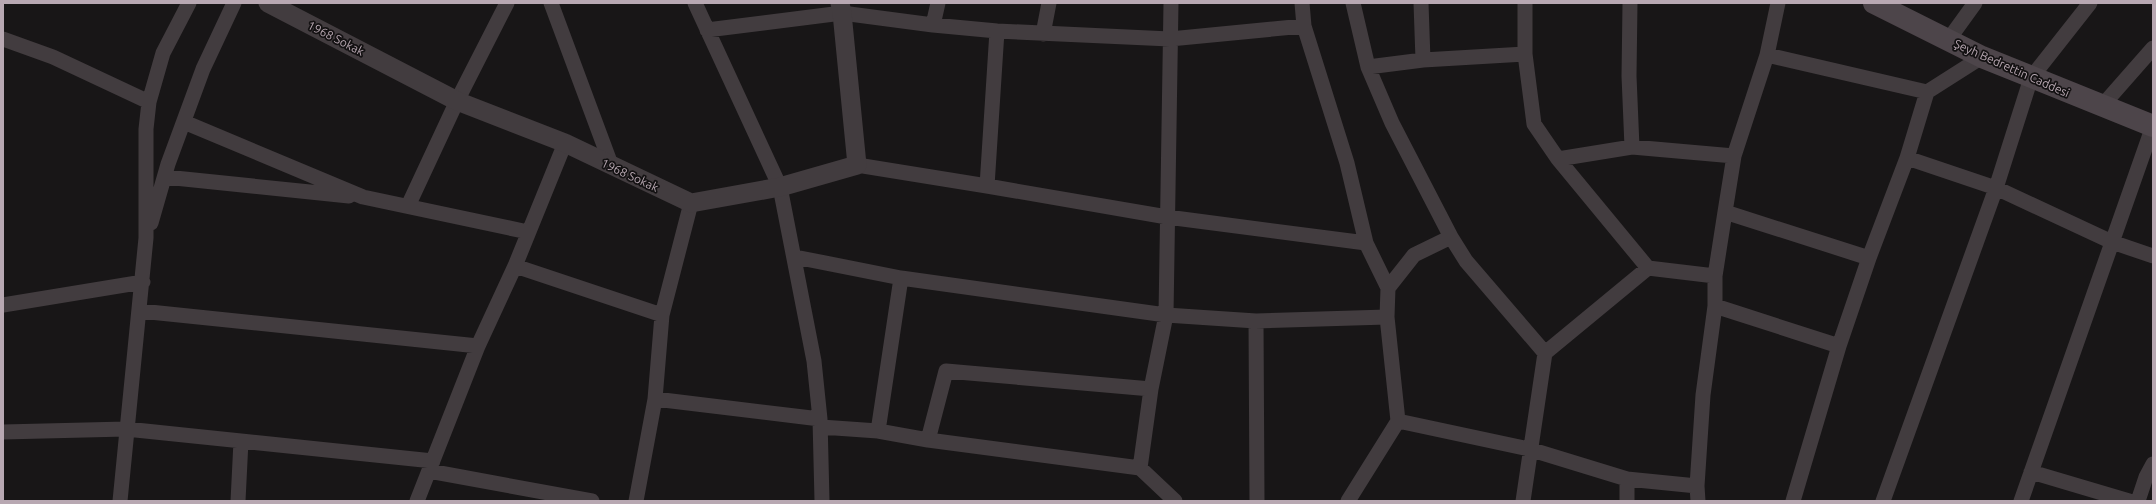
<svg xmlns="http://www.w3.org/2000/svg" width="2156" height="504" font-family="Ubuntu,sans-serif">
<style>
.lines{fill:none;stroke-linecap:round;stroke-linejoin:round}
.minor{stroke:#423c3f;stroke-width:15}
.tertiary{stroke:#423c3f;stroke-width:19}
.secondary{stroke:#4d454a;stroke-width:22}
.labels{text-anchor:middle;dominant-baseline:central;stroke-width:3.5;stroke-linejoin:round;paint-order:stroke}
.street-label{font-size:12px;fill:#b8a8b2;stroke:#131112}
</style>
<rect width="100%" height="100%" fill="#181617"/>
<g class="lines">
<path class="minor" d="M551,3L612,167
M695,3L780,187L814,361L820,419L822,501
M1302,3L1304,26L1347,163L1366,243L1388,288
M1353,3L1368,67L1392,123L1451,237L1466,261L1545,353L1523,501
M1421,3L1423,60
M1525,3V54L1534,124L1558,159L1648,268L1715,276
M1630,3L1629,76L1632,147
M933,25L938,3
M707,30L842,13L933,25L997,31L1170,39L1304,26
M1043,34L1049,3
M3,39L53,57L149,102
M1949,39L1975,3
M1767,55L1927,92
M1368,67L1423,60L1525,54
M2102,106L2153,48
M184,122L363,197L528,232
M1907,158L1996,188L2112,242L2153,256
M1558,159L1632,147L1734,156
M857,165L987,186L1167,217L1366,243
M165,177L349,196
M987,186L997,31
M408,206L457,101L507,3
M1725,212L1869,258
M151,223L168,164L203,69L234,3
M795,257L901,278L1166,315L1256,321L1387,317
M515,266L662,315
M3,305L143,282
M1715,306L1839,346
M140,311L478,346
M1256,321L1257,501
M1545,353L1648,268
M655,399L820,419
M1398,421L1529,449L1627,479L1697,486
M821,427L878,431L928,440L1140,468L1175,501
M878,431L901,278
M3,432L126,429L433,461
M928,440L946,371L1151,389
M1140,468L1151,389L1166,315L1171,3
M429,471L592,501
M2031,472L2129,501
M120,501L146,238V129L149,102L163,53L189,3
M238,501L241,441
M417,501L478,346L515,266L565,143
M636,501L655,399L662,315L691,203
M1348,501L1398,421L1387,317L1388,288L1414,255L1451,237
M1627,501V479
M1698,501L1697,486L1703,395L1715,306V276L1725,212L1734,156L1767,55L1778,3
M1793,501L1839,346L1869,258L1907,158L1927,92L1982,57
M1883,501L1996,188L2031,78L2090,3
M2021,501L2153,126
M2138,501L2146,477L2153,464"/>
<path class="tertiary" d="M268,3L457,101L565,143L691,203L780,187L857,165L842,13L840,3"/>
<path class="secondary" d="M1874,3L1982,57L2153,126"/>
</g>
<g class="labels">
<g class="street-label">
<text transform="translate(336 38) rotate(27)">1968 Sokak</text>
<text transform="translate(2012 68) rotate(24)">Şeyh Bedrettin Caddesi</text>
<text transform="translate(630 175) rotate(25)">1968 Sokak</text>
</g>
</g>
<rect width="2156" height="504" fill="none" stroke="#b8a8b2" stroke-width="8"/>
</svg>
